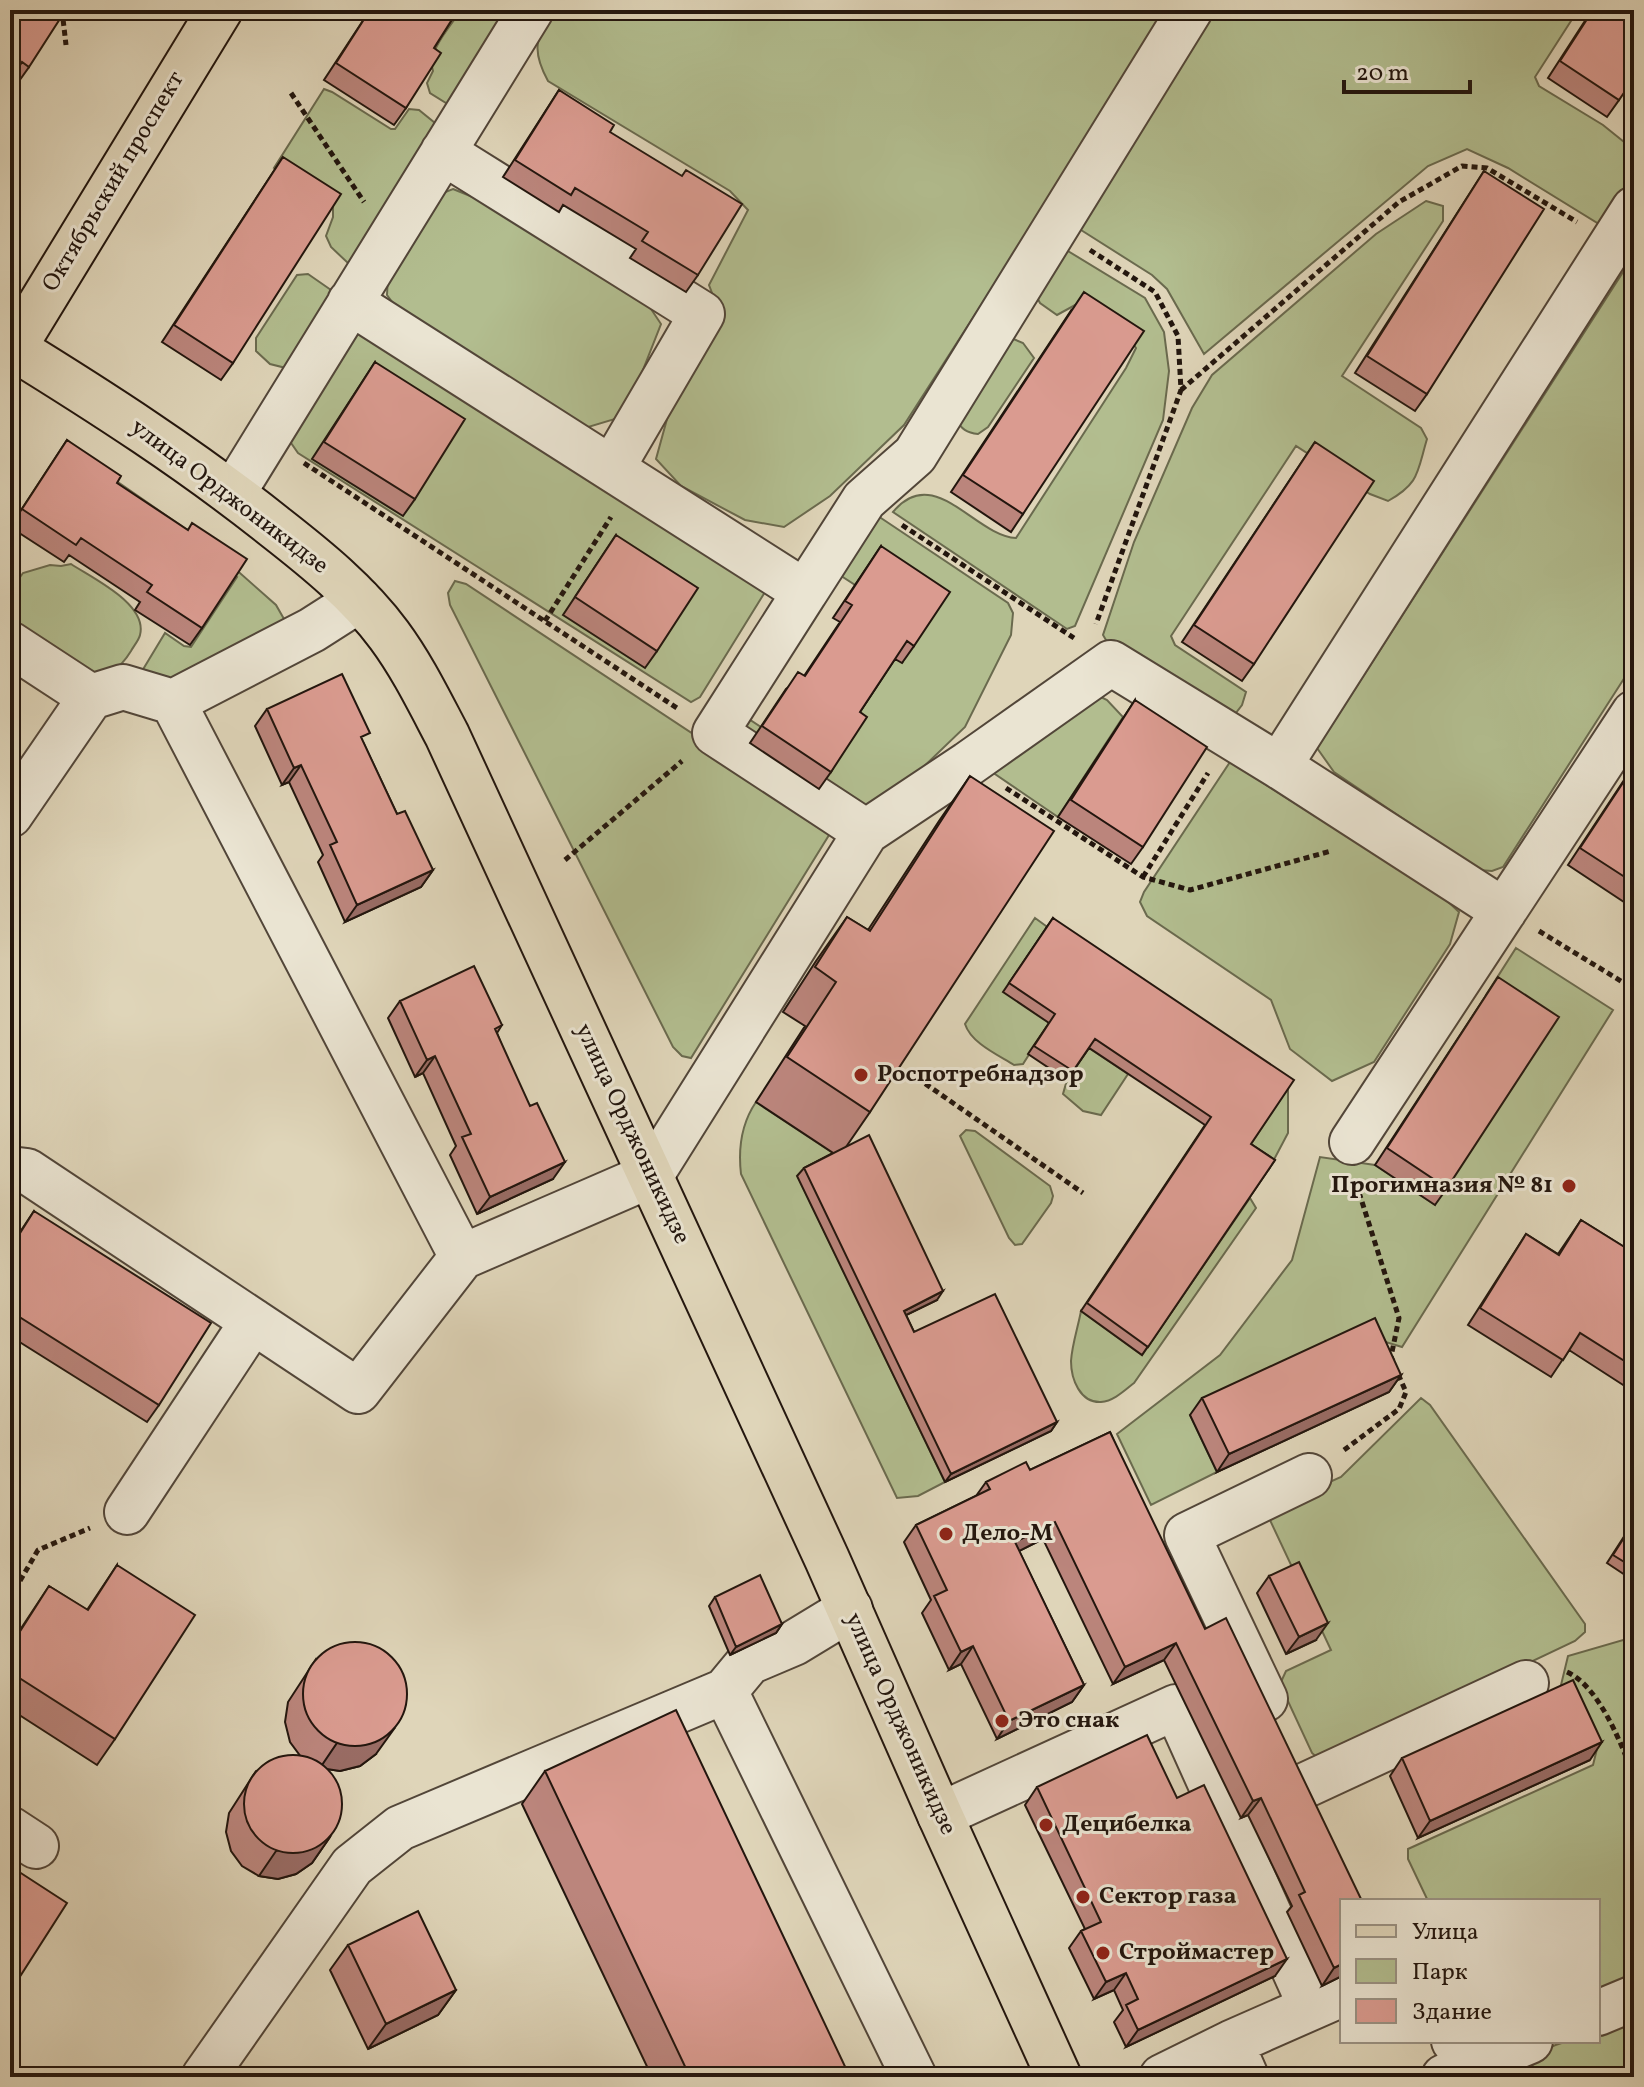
<svg xmlns="http://www.w3.org/2000/svg" width="1644" height="2087" font-family="Vollkorn,serif">
<style>
.green{fill:#b2bd8f;stroke:#6a6a4e;stroke-width:2}
.lines{fill:none;stroke-linecap:round;stroke-linejoin:round}
.minor-casing{stroke:#524639;stroke-width:48}
.major-casing{stroke:#23160e;stroke-width:48}
.path{stroke:#23160e;stroke-width:5;stroke-dasharray:6 4;stroke-linecap:butt}
.minor{stroke:#eae4d2;stroke-width:44}
.major{stroke:#dfd5b9;stroke-width:44}
.wall{fill:#bb857c;stroke:#23160e;stroke-width:2}
.shaded-wall{fill:#996c65;stroke:#23160e;stroke-width:2}
.building{fill:#da9b90;stroke:#23160e;stroke-width:2}
.poi-dot{fill:#8f2418;stroke:#eae4d2;stroke-width:3}
.labels{text-anchor:middle;dominant-baseline:central;stroke-width:6;stroke-linejoin:round;paint-order:stroke}
.street-label{font-size:24px;fill:#23160e;stroke:#eae4d2}
.poi-label{font-size:24px;font-weight:bold;fill:#23160e;stroke:#eae4d2;text-anchor:start}
</style>
<rect width="100%" height="100%" fill="#dfd5b9"/>
<filter id="stains"><feTurbulence type="fractalNoise" baseFrequency=".0025" numOctaves="4"/><feColorMatrix values="0 0 0 0 .2 0 0 0 0 .09 0 0 0 0 .02 0 0 0 .5 -.17"/></filter>
<radialGradient id="worn" r=".72"><stop offset=".6" stop-color="#630" stop-opacity="0"/><stop offset="1" stop-color="#630" stop-opacity=".3"/></radialGradient>
<path class="green" d="M461,10H510L460,103H446L430,93L427,83L433,71C426,52 451,26 461,10Z
M553,10H1171L904,425L830,496L784,527L745,520L681,486L656,459L672,401L722,319L709,285L748,210L730,191L548,81C531,50 536,38 553,10Z
M1208,10H1578L1535,77L1539,86L1603,125L1634,150V183L1616,211L1599,224L1508,168L1467,149L1428,166L1204,354L1167,289L1152,275L1081,230L1080,218Z
M324,89L332,92L391,129H395L409,109L419,110L435,123L349,264L331,247L326,236L333,217V205L274,168Z
M453,189L495,206L645,300L661,324L637,385L615,419L585,428L401,314L387,295L388,275L435,196Z
M1426,201L1443,206V221L1342,376L1421,428L1427,439C1417,472 1420,483 1388,501L1370,494L1296,446L1171,636L1175,645L1246,692L1242,705L1232,718L1113,652L1103,635L1134,542L1192,408L1212,375L1376,234Z
M1063,248L1145,298L1164,332L1169,371L1163,420L1075,626L1067,629L893,512C934,462 975,536 1016,538L1126,368L1136,348L1129,338L1077,304L1057,315L1040,303L1033,290Z
M1634,255V663L1503,867L1492,871L1479,870L1334,772L1317,748Z
M308,274L331,290L333,303L286,368L270,364L256,351V338L297,275Z
M357,328L765,592L700,697L691,702L298,453L289,440Z
M1011,338L1023,343L1034,358L988,427L978,434C967,433 961,429 956,419Z
M59,455L106,474L206,543L276,605L284,619L283,631L175,692L139,676L165,633L184,646L191,647L237,577Z
M869,510L1008,603L1013,613L1011,635L965,727L915,775L864,818L727,736L741,714L761,727L848,730L895,658L903,663L855,585L832,570Z
M71,564C92,578 148,604 140,635C139,640 133,647 131,651C120,669 107,677 88,684L10,623V591L23,573L50,565L61,566Z
M455,581L466,584L834,827L691,1058L682,1056L673,1047L450,605L448,593Z
M1097,695L1107,700L1123,717L1058,817L992,772Z
M1230,762L1443,897L1459,912L1450,944L1374,1062L1332,1081L1290,1049L1271,1000L1147,916L1140,902L1144,892Z
M1035,918L1046,926L1049,1023L1023,1064L1014,1065C998,1055 971,1043 965,1024Z
M1516,948L1613,1010L1402,1347L1363,1335L1190,1415L1217,1472L1151,1505L1117,1434L1220,1355L1292,1260L1320,1157L1375,1165L1435,1205L1486,995Z
M1089,1048L1128,1074L1101,1115L1083,1111L1063,1094L1067,1080Z
M1288,1088V1133L1269,1169L1245,1153Z
M756,1102L839,1157L798,1177L945,1482L918,1496L897,1498L741,1174C738,1148 741,1124 756,1102Z
M966,1130L975,1131L1050,1186L1053,1196L1051,1203L1022,1244L1015,1245L1009,1238L960,1136Z
M1250,1198L1256,1208L1134,1383C1125,1390 1114,1401 1101,1402C1080,1403 1071,1379 1071,1361C1072,1345 1078,1327 1081,1311L1142,1355Z
M1421,1398L1430,1405L1585,1624V1632L1575,1641L1326,1759H1319L1312,1753L1280,1684L1286,1671L1331,1650L1269,1518L1272,1508L1341,1477Z
M1623,1640L1634,1647V1982L1598,1997V1901H1428L1408,1859V1849L1593,1765L1597,1749L1561,1685L1568,1656Z
M1634,2013V2077H1536L1533,2074L1532,2058C1559,2040 1566,2041 1598,2041V2027Z"/>
<g class="lines">
<g class="minor-casing">
<path id="minor" d="M443,152L702,314L612,468
M350,302L805,592L715,733L866,832
M233,493L531,10
M805,592L864,500L915,455L1190,10
M10,644L91,697
M173,702L312,630L359,600
M1279,766L1634,209
M10,815L91,697L123,687L173,702L462,1257
M1352,1142L1634,713
M10,1169L27,1171L358,1391L462,1257L651,1175L866,832L968,764L1111,663L1279,766L1504,911
M127,1512L253,1321
M725,1691L914,2077
M1265,1699L1187,1535L1309,1476
M1306,1785L1526,1683
M940,1815L1176,1707L1311,2007
M10,1829L36,1846
M1598,2013L1634,1998
M1474,2064L1530,2041
M204,2077L352,1866L400,1828L725,1691L749,1662L794,1643L850,1609
M1162,2077L1231,2043
M1246,2077L1231,2043L1342,1994
M1444,2077L1474,2064L1454,2041"/>
</g>
<g class="major-casing">
<path id="major" d="M10,346C101,402 191,460 275,527C316,559 358,593 389,635C412,666 429,701 447,735L827,1559L940,1815L1059,2077
M10,354L220,10"/>
</g>
<path class="path" d="M62,10L66,45
M291,93L364,202
M1090,250L1155,292L1178,336L1181,390L1096,624
M1181,390L1399,202L1462,166L1487,168L1577,222
M304,463L680,710
M902,525L1074,638
M545,621L611,517
M1006,788L1143,877L1190,890L1331,851
M565,860L682,761
M1143,877L1208,773
M1539,931L1634,989
M917,1078L1083,1193
M1356,1183L1399,1318L1391,1357L1393,1361
M1344,1450L1399,1409L1406,1392L1398,1374
M10,1598L38,1550L90,1528
M1567,1672C1599,1686 1622,1745 1634,1777"/>
<use href="#minor" class="minor"/>
<use href="#major" class="major"/>
</g>
<path class="wall" d="M10,10L29,67L17,84L11,80Z
M370,10L378,12L379,10H458L434,48L406,108L394,125L324,80Z
M1592,10H1634L1619,100L1607,117L1548,78Z
M559,90L610,132L698,275L686,292L630,258L636,249L563,205L559,212L503,177Z
M283,157L233,363L221,380L162,342Z
M1484,171L1427,394L1415,411L1355,373Z
M1072,309L1023,514L1011,532L951,492Z
M375,362L415,499L403,516L312,459Z
M67,440L117,483L202,628L190,645L135,610L140,602L69,555L64,562L10,527Z
M1315,442L1254,664L1242,681L1182,642Z
M616,535L657,651L645,668L563,615Z
M881,546L914,646L902,663L895,659L860,712L831,772L819,789L750,743L786,689L804,676L840,622L833,618Z
M1135,700L1143,847L1131,864L1058,817Z
M267,709L363,742L397,814L433,870L421,887L345,922L318,862L323,855L289,782L282,785L255,726Z
M1634,765V907L1633,908L1568,865Z
M970,776L870,1112L846,1147L937,1300L906,1315L914,1332L1057,1422L1051,1431L945,1482L797,1176L804,1168L833,1153L756,1102L805,1026L783,1012L816,961L847,917L868,930L939,821Z
M1053,918L1251,1144L1275,1160L1142,1355L1081,1311L1205,1125L1089,1048L1067,1080L1028,1054L1049,1023L1003,992Z
M1498,977L1447,1188L1435,1205L1375,1165Z
M400,1001L502,1025L497,1033L553,1179L477,1214L450,1155L456,1146L423,1073L415,1077L388,1018Z
M34,1211L159,1405L147,1422L10,1336V1247Z
M1581,1220L1634,1253V1392L1569,1350L1551,1377L1468,1325L1526,1234L1558,1254Z
M1401,1375L1389,1392L1217,1472L1190,1415L1202,1398Z
M1110,1432L1342,1976L1322,1986L1287,1912L1292,1906L1248,1815L1241,1818L1164,1660L1113,1684L1043,1539L1019,1551L1084,1685L1072,1702L997,1739L961,1664L949,1670L922,1613L931,1600L904,1542L916,1525L976,1496L986,1482L1030,1470Z
M1634,1521V1581L1607,1563Z
M117,1565L115,1739L97,1765L10,1709V1645L49,1586L87,1610Z
M1269,1576L1316,1640L1286,1654L1257,1593Z
M715,1597L782,1624L776,1633L730,1655L709,1606Z
M316,1659L376,1754L360,1766L340,1771L327,1769L330,1837L312,1863L296,1874L278,1879L259,1876L242,1866L231,1851L226,1832L229,1813L256,1771L301,1757L290,1742L285,1722L288,1702Z
M1402,1758L1590,1760L1418,1838L1390,1776Z
M545,1771L850,2077H652L522,1804Z
M1037,1787L1177,1798L1275,1976L1126,2047L1114,2022L1123,2010L1114,1990L1094,1999L1069,1948L1081,1931L1085,1929L1025,1805Z
M10,1866L19,1978L10,1991Z
M348,1945L456,1990L438,2015L368,2049L330,1970Z"/>
<path class="shaded-wall" d="M301,765L289,782L282,785L294,768Z
M433,870L421,887L345,922L357,905Z
M435,1056L423,1073L415,1077L427,1060Z
M565,1162L553,1179L477,1214L490,1197Z
M943,1291L937,1300L898,1319L904,1311Z
M1401,1375L1389,1392L1217,1472L1229,1454Z
M1057,1422L1051,1431L945,1482L951,1474Z
M1055,1522L1043,1539L1003,1559L1015,1542Z
M1328,1623L1316,1640L1286,1654L1299,1637Z
M782,1624L776,1633L730,1655L736,1647Z
M1176,1643L1164,1660L1113,1684L1125,1667Z
M973,1646L961,1664L949,1670L961,1652Z
M1084,1685L1072,1702L997,1739L1009,1721Z
M394,1729L376,1754L360,1766L340,1771L320,1768L337,1743Z
M1602,1742L1590,1760L1418,1838L1430,1821Z
M1261,1798L1248,1815L1241,1818L1253,1801Z
M330,1837L312,1863L296,1874L278,1879L259,1876L276,1851Z
M1287,1959L1275,1976L1126,2047L1138,2030Z
M1342,1964V1976L1322,1986L1334,1968Z
M1126,1973L1114,1990L1094,1999L1106,1982Z
M456,1990L438,2015L368,2049L386,2024Z"/>
<path class="building" d="M10,10H62L65,11L29,67L22,62L10,81Z
M370,10H375L378,12L380,10H458L434,48L441,53L406,108L336,63Z
M1593,10H1634V78L1619,100L1560,61Z
M559,90L614,125L610,132L682,176L686,170L742,204L698,275L642,241L648,232L575,188L571,195L515,160Z
M283,157L341,194L233,363L174,325Z
M1484,171L1544,209L1427,394L1367,356Z
M1084,292L1144,331L1023,514L963,475Z
M375,362L465,419L415,499L324,442Z
M67,440L121,476L117,483L188,530L192,523L247,559L202,628L147,592L152,585L81,538L76,545L22,509Z
M1315,442L1374,481L1254,664L1194,625Z
M616,535L698,588L657,651L575,597Z
M881,546L950,592L914,646L907,641L860,712L867,717L831,772L762,726L798,672L805,676L852,605L845,601Z
M10,667L16,671L10,681Z
M342,674L370,733L361,737L397,814L405,811L433,870L357,905L330,845L337,842L301,765L294,768L267,709Z
M1135,700L1207,747L1143,847L1071,800Z
M1634,766V883L1580,848Z
M970,776L1054,831L870,1112L787,1057L836,982L815,967L847,917L870,931Z
M1053,918L1294,1080L1251,1144L1275,1160L1148,1347L1087,1303L1211,1117L1095,1039L1073,1071L1034,1046L1055,1014L1009,983Z
M474,966L502,1025L495,1029L530,1106L537,1103L565,1162L490,1197L462,1137L471,1134L435,1056L427,1060L400,1001Z
M1498,977L1559,1017L1447,1188L1387,1148Z
M869,1135L943,1291L904,1311L914,1332L995,1294L1057,1422L951,1474L804,1168Z
M34,1211L211,1323L159,1405L10,1311V1249Z
M1581,1220L1634,1253V1367L1580,1333L1563,1360L1480,1308L1526,1234L1559,1255Z
M1375,1318L1401,1375L1229,1454L1202,1398Z
M1110,1432L1205,1629L1226,1618L1362,1901H1342V1964L1334,1968L1299,1895L1305,1892L1261,1798L1253,1801L1176,1643L1125,1667L1055,1522L1015,1542L1084,1685L1009,1721L973,1646L961,1652L934,1596L947,1590L916,1525L990,1489L986,1482L1026,1462L1030,1470Z
M1634,1522V1568L1613,1555Z
M1299,1562L1328,1623L1299,1637L1269,1576Z
M117,1565L195,1615L115,1739L10,1672V1647L49,1586L88,1610Z
M760,1575L782,1624L736,1647L715,1597Z
M303 1694a52 52 0 1 1 104 0a52 52 0 1 1-104 0Z
M1573,1680L1602,1742L1430,1821L1402,1758Z
M676,1710L850,2077H690L545,1771Z
M1147,1735L1177,1798L1204,1785L1287,1959L1138,2030L1126,2005L1138,1999L1126,1973L1106,1982L1081,1931L1101,1922L1037,1787Z
M244 1804a49 49 0 1 1 98 0a49 49 0 1 1-98 0Z
M10,1866L67,1903L19,1978L10,1972Z
M418,1911L456,1990L386,2024L348,1945Z"/>
<g class="poi-dot">
<circle cx="861" cy="1075" r="8"/>
<circle cx="1569" cy="1186" r="8"/>
<circle cx="946" cy="1534" r="8"/>
<circle cx="1002" cy="1721" r="8"/>
<circle cx="1046" cy="1825" r="8"/>
<circle cx="1083" cy="1897" r="8"/>
<circle cx="1103" cy="1953" r="8"/>
</g>
<g class="labels">
<g class="street-label">
<text transform="translate(114 182) rotate(-59)">Октябрьский проспект</text>
<text transform="translate(229 497) rotate(37)">улица Орджоникидзе</text>
<text transform="translate(632 1134) rotate(65)">улица Орджоникидзе</text>
<text transform="translate(900 1724) rotate(66)">улица Орджоникидзе</text>
</g>
<g class="poi-label">
<text x="877" y="1075">Роспотребнадзор</text>
<text x="1553" y="1186" text-anchor="end">Прогимназия № 81</text>
<text x="962" y="1534">Дело-М</text>
<text x="1018" y="1721">Это снак</text>
<text x="1062" y="1825">Децибелка</text>
<text x="1099" y="1897">Сектор газа</text>
<text x="1119" y="1953">Строймастер</text>
</g>
</g>
<rect width="1644" height="2087" fill="none" stroke="#dfd5b9" stroke-width="40"/>
<rect x="12" y="12" width="1620" height="2063" fill="none" stroke="#23160e" stroke-width="4"/>
<rect x="20" y="20" width="1604" height="2047" fill="none" stroke="#23160e" stroke-width="2"/>
<rect x="1340" y="1899" width="260" height="144" fill="#eae4d2" stroke="#9a9284" stroke-width="2"/>
<rect x="1356" y="1925" width="40" height="12" fill="#dfd5b9" stroke="#9a9284" stroke-width="2"/>
<text x="1412" y="1939" font-size="24" fill="#23160e">Улица</text>
<rect x="1356" y="1959" width="40" height="24" fill="#b2bd8f" stroke="#9a9284" stroke-width="2"/>
<text x="1412" y="1979" font-size="24" fill="#23160e">Парк</text>
<rect x="1356" y="1999" width="40" height="24" fill="#da9b90" stroke="#9a9284" stroke-width="2"/>
<text x="1412" y="2019" font-size="24" fill="#23160e">Здание</text>
<path d="M1344 80v12h126v-12" fill="none" stroke="#23160e" stroke-width="4"/>
<text x="1356" y="80" font-size="24" fill="#23160e" stroke="#eae4d2" stroke-width="6" paint-order="stroke">20 m</text>
<rect width="100%" height="100%" filter="url(#stains)"/>
<rect width="100%" height="100%" fill="url(#worn)"/>
</svg>
